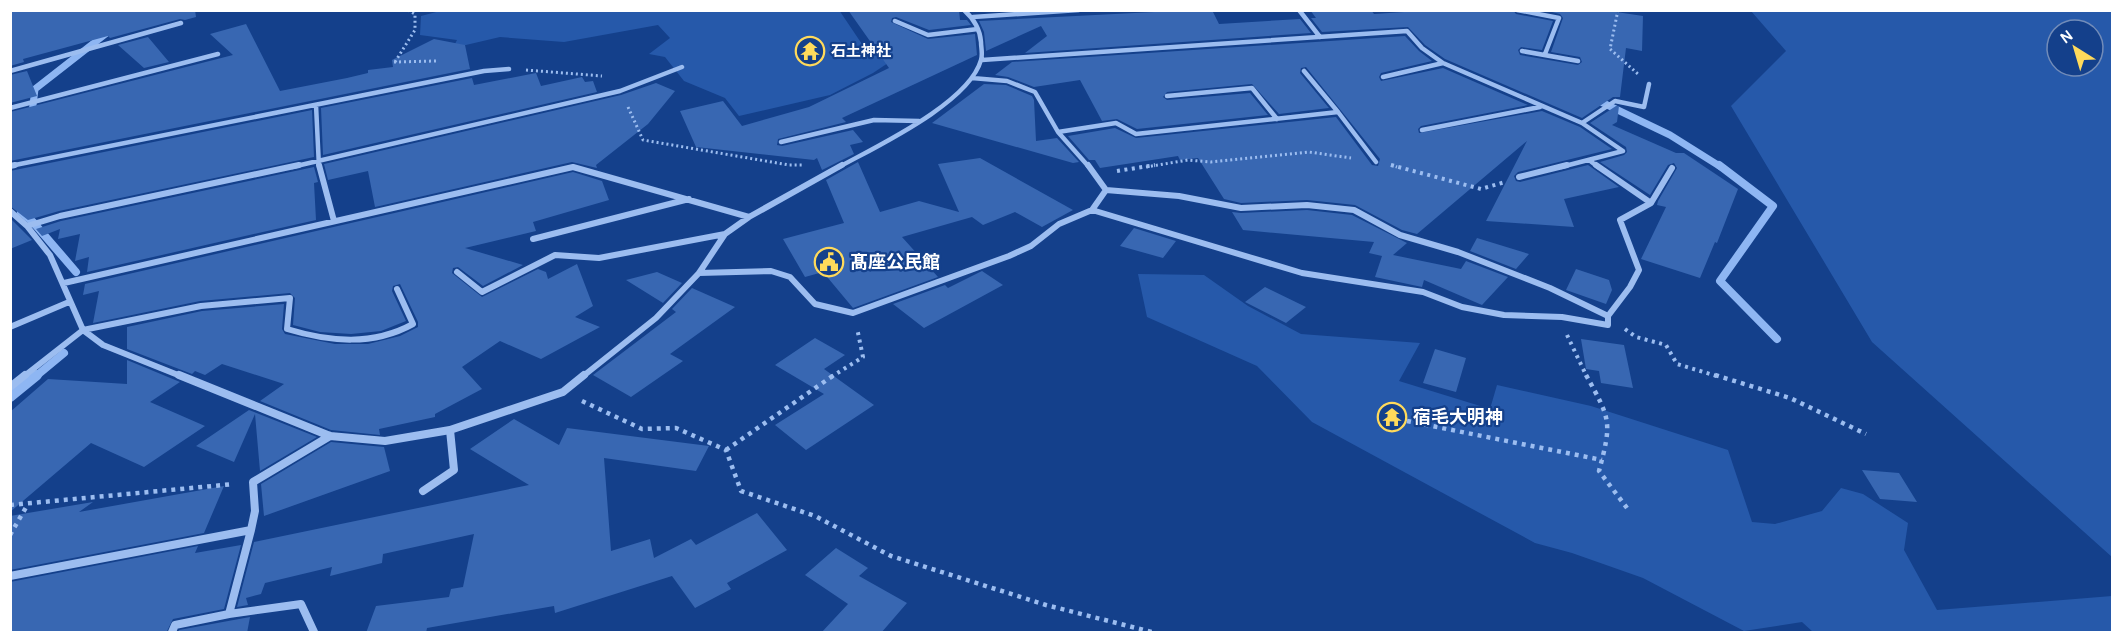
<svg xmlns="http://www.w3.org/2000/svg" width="2123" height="643" font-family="Karla,'Noto Sans JP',sans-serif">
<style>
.green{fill:#2659aa;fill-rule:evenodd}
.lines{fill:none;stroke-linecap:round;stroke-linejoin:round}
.stream-far2{stroke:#8eb6f3;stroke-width:7}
.stream-far1{stroke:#8eb6f3;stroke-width:8}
.stream{stroke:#8eb6f3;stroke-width:10}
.building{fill:#3867b2}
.path-far2{stroke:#9cbdf0;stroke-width:3;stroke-dasharray:2 3;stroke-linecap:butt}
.path-far1{stroke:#9cbdf0;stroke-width:4;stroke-dasharray:3 4.5;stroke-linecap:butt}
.path{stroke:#9cbdf0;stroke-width:4.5;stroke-dasharray:4 5;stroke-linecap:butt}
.street-far2{stroke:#9cbdf0;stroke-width:4.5}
.street-far1{stroke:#9cbdf0;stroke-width:6}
.street{stroke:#9cbdf0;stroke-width:8}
.labels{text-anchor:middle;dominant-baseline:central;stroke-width:4.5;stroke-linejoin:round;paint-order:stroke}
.far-poi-label{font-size:15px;font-weight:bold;fill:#fff;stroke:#14408b;text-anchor:start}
.poi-label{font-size:18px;font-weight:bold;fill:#fff;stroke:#14408b;text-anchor:start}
</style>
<rect width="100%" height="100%" fill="#14408b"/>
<path class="green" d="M444,10H839L868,53L909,49L873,73L830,95L739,116L725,98L684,81L665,57L649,54L670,38L658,25L564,42L500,37L453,48L457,40L420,35L421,16Z
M1751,11H2112V557L1872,342L1731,106L1786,51ZM2057,30H2093V66H2057Z
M1138,274L1204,275L1248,306L1301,334L1420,343L1399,381L1490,409L1497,385L1591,406L1728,450L1752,522L1775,524L1822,511L1841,488L1863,494L1908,523L1904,550L1937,610L2112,596V632H1813L1802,622L1744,631L1643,578L1572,553L1535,543L1312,422L1257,366L1147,317Z"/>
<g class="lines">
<path class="stream-far2" d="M1601,102L1670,135L1721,167
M36,116L32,113L35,89L108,32"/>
<path class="stream-far1" d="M1719,165L1773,206L1720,281L1777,339
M21,212L33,222L76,272
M35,377L64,353"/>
<path class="stream" d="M10,397L37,375"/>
</g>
<path class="building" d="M10,10H195L196,17L185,20L180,19L110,38L108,36L23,59L24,62L10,66Z
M848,10H959L960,20H967L971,25L929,30L896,17L892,18L891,22L928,39L975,34L977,55L842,118L846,122L778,139L777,145L782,146L853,130L863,142L850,145L854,154L822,170L817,158L814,160L696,147L680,111L723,101L742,126L809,107L889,68Z
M1194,10H1212L1219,24L1300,19L1311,33L1025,53L1047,36L1041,26L986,51L984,32L979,21Z
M1310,10H1371L1374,14L1434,10H1513L1516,14L1553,21L1542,50L1521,47L1518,50L1520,55L1578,65L1582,62L1580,57L1551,52L1563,18L1560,14L1544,10H1603L1643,16L1642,51L1626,48L1620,97H1613L1582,118L1445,59L1425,45L1408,27L1322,32L1311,18H1316Z
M246,24L280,91L347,78L368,73V70L393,67L392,60L434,39L465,45L470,69L10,161V112L233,55L210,34Z
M1405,36L1419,51L1432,61L1381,73L1379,77L1381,81L1443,68L1528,105L1421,126L1418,129L1419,133L1542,111L1580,127L1612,149L1518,172L1514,176L1516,181L1520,182L1588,165L1619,187L1564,199L1574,227L1486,221L1527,141L1417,234L1402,230L1355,205L1307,200L1241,203L1224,199L1198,158L1180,160L1178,156L1100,168L1095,160H1089L1068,136L1115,128L1136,138L1336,117L1372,165L1378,166L1380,159L1306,67L1301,68L1300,73L1329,108L1279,114L1252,84L1167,92L1163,97L1167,100L1250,93L1268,115L1137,129L1117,119L1102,121L1080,80L1034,87L1008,77L995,75L1012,62Z
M148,37L169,62L144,68L118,45Z
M27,71L37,96L10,103V75Z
M536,73L541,86L582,77L585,82L593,81L597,92L323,155L321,108L472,78L474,85Z
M656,83L675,91L648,124L596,165L597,168L572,162L375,207L368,171L328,180L324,164L621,95Z
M984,84L1006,85L1032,96L1034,100L1036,141L1057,138L1079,162L1073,163L932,123Z
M1616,106H1619L1617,122L1612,125L1676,153H1684L1738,189L1717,243L1715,242L1700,278L1641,259L1666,207L1657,205L1658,201L1677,168L1674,163L1668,165L1650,195L1600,162L1624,155L1627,152L1626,147L1590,123Z
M312,110L314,157L59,211L28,220L10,206V171Z
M980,158L1073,210L1042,227L1015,212L983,225L972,217L902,237L938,277L853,308L823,272L805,277L783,239L844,223L826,180L858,162L880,212L919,201L959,212L938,164Z
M314,167L318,182L314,183L316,220L87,272L89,257L75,261L80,234L58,239L60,229L42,236L36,229L61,221Z
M573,172L602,181L609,200L533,222L536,231L465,248L523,265L483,286L458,267L453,268L452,273L482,297L538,269L546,272L548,279L577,264L593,306L575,317L600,327L541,359L500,341L462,367L482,389L435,414V417L379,429L380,435L331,430L260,401L284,384L222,364L205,375L195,371L192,374L127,349V327L202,311L284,304L282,329L285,334L335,344H368L400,336L418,327V322L400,284L393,286L392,291L406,321L381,331L351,334L320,332L293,325L295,298L290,293L200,301L93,323L99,291L83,295L85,284Z
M1307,210L1352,215L1407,243L1393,255L1461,269L1466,261L1508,277L1482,305L1424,280L1422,287L1375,277L1382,256L1369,253L1374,242L1243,230L1232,212L1241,213Z
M10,218L32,240L10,249Z
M1134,228L1176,241L1163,258L1120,246Z
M1477,238L1529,254L1516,269L1470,251Z
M1576,269L1609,280L1612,290L1606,304L1566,290Z
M982,271L1003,285L924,328L893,304L945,285L948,288Z
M657,272L682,283L663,303L626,280Z
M1265,287L1306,307L1286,323L1245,302Z
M692,288L735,307L670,354L683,361L631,397L593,375L676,312L672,309Z
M815,338L845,355L824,369L874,405L806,450L775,425L824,394L775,365Z
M1581,339L1624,345L1633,388L1601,383L1599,371L1586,369Z
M1435,349L1466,358L1456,392L1423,383Z
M127,360L180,382L150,402L205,426L144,467L91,443L10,512V412L48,379L127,384Z
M249,410L317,437L260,471L255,414L234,462L196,446Z
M514,419L559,445L567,428L709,446L696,471L604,458L611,551L650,539L654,558L691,539L696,545L757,513L787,550L727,583L731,589L695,608L672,576L555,613L554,606L427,628L426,633H366L376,606L449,597L451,589L463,587L474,534L383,554L382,563L330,576L332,567L265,583L261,594L246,598L248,605L237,607L254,542L529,485L470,449Z
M331,442L384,447L390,471L264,516L261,484Z
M1862,470L1899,473L1917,502L1880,499Z
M224,486L204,533L10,570V516L93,502L79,512Z
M241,545L224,609L173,619L166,633H10V582L198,546L195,553Z
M836,548L868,568L859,576L907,603L881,633H821L848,604L805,575Z
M250,617L247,633H178L179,630Z"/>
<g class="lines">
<path class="path-far2" d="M1618,10L1610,49L1638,74
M394,62L436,61
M395,62L415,30V14L408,10
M526,70L602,76
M628,107L643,140L789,165H804
M1391,165L1397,167
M1146,167L1188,160L1211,162L1309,152L1351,158"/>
<path class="path-far1" d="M1391,165L1481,189L1505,182
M1117,171L1155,165
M1625,329L1636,337L1666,345L1677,364L1720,377
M1567,335L1587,377
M831,377L863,357L857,328"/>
<path class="path" d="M1586,375C1611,420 1612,422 1599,471L1627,508
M1715,375L1790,398L1866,434
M582,401L642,429L676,428L726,450L741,491L815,516L891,556L1046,605L1152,632
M1407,421L1602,460
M726,450L834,375
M10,505L234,484
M10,535L28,504"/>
<path class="street-far2" d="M1299,10L1320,37
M1517,10L1559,18L1545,54
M973,17L1079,10
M895,21L928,35L978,29
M1522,51L1578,61
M982,60L1407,31L1422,48L1443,63L1582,123L1615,101L1644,107L1649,84
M10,71L181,23
M1383,77L1443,63
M972,78L1007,81L1035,92L1058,132L1089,167
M1167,96L1252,88L1277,119
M316,105L319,167
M10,108L218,54
M1338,112L1376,162
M1422,130L1540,107
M1058,132L1116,123L1136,134L1338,112L1304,71
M781,142L874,120L919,121
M1589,160L1598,167
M10,166L484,71L509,69
M292,167L620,91L682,67
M839,167C877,146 969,103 981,60C983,54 981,48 981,42C980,29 974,19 964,10
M1561,167L1623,151L1582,123"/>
<path class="street-far1" d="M319,165L334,221
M10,166L15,165
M1519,177L1567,165
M1106,190L1179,196L1241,208L1307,205L1354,210L1400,235L1458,252L1550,288L1608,316L1630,287L1639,270L1620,220L1651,203L1596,165
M1651,203L1672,168
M1092,210L1302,273L1423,292L1462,307L1504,315L1562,317L1608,325V316
M10,211L27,226L50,255L83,330L103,345L183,377
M27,226L60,216L299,165
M533,239L689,199
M457,272L482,292L555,255L599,258L725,234
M699,273L771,271L790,277L815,304L853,313L1009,256L1031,246L1059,224L1092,210L1106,190L1088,165
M64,283L573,167L749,217
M10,327L69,302
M23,377L83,330L201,306L290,298L287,329C330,342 373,346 413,324L397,289
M582,377L656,318L699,273L725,234L749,217L842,165"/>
<path class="street" d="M179,375L330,436L385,441L450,430L563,392L584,375
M10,387L25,375
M423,491L454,470L450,430
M10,576L251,530L255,511L253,482L330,436
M229,614L301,604L314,632
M172,632L175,625L229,614L251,530"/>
</g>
<defs>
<g id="temple-ring" transform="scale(1.5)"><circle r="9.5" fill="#14408b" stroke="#ffda5b" stroke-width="1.5"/><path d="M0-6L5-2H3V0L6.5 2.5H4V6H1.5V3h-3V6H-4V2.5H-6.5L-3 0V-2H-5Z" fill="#ffda5b"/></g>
<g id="civic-ring" transform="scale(1.5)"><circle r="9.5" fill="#14408b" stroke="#ffda5b" stroke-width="1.5"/><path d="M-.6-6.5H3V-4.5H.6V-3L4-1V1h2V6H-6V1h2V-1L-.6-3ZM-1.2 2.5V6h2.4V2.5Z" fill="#ffda5b"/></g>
</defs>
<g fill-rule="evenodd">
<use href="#temple-ring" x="810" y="51"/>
<use href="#civic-ring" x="829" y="262"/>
<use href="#temple-ring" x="1392" y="417"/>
</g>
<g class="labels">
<g class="far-poi-label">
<text x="831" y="51">石土神社</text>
</g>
<g class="poi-label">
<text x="850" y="262">髙座公民館</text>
<text x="1413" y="417">宿毛大明神</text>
</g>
</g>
<rect width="2123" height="643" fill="none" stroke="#ffffff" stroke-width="24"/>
<g transform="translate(2075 48) rotate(323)"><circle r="28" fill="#14408b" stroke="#728cb9" stroke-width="1.5"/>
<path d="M0-4.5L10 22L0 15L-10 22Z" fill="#ffda5b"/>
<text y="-9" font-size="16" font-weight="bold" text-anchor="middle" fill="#ffffff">N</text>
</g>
</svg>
